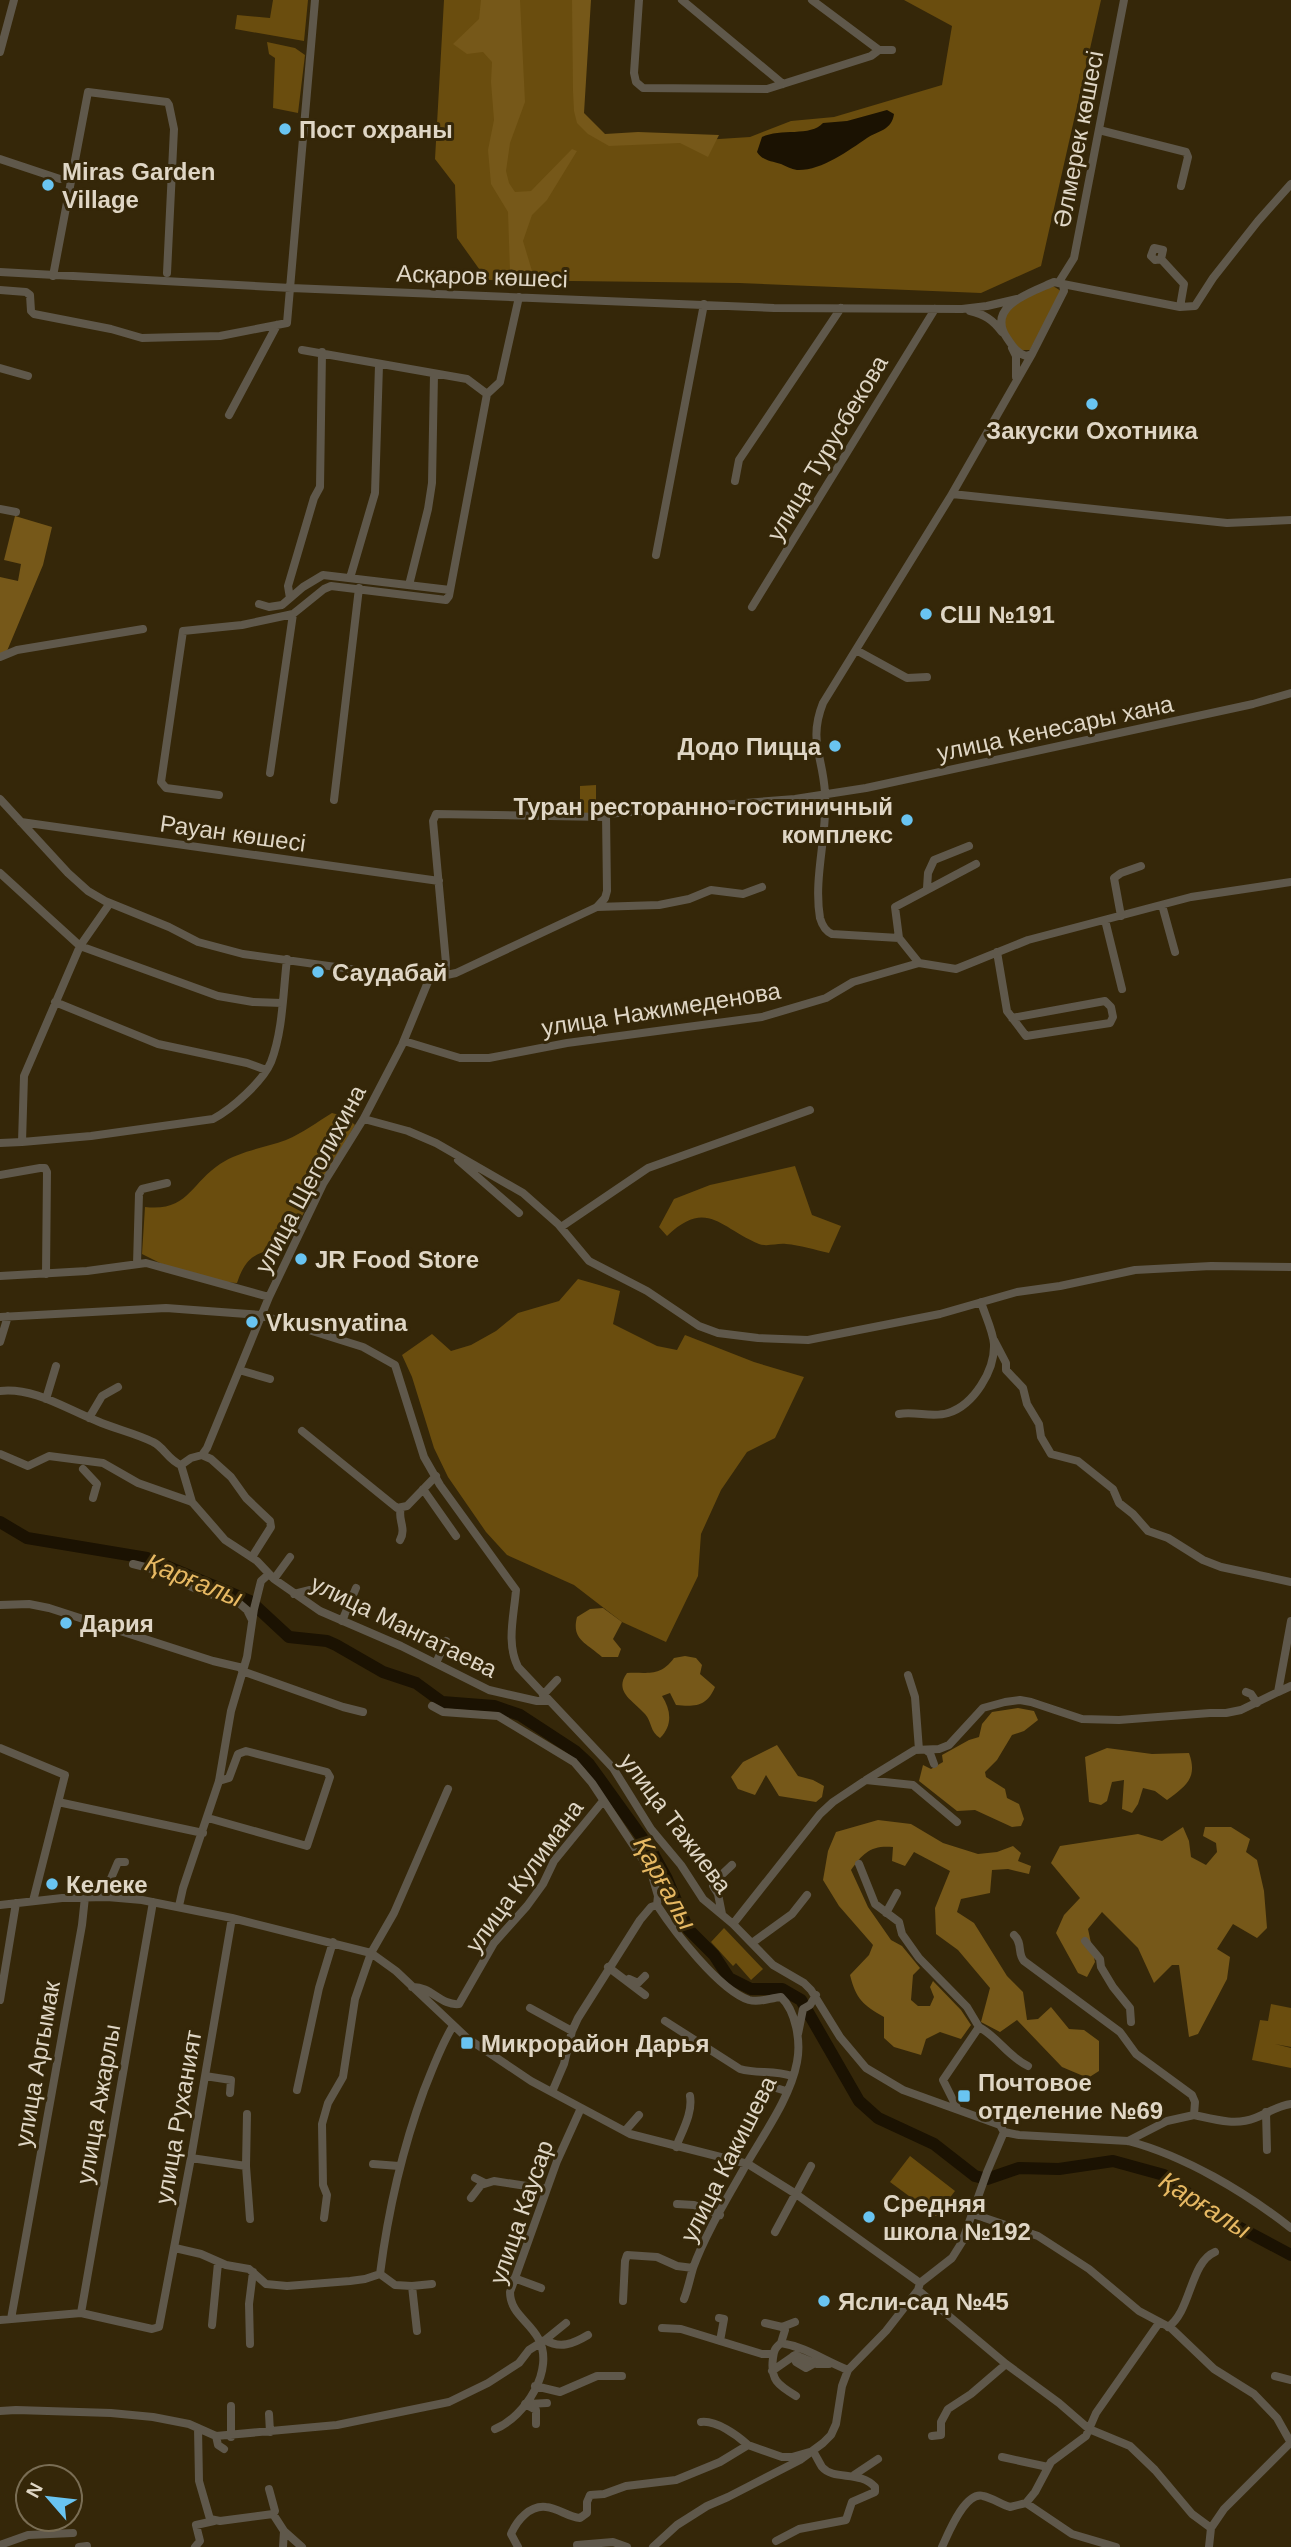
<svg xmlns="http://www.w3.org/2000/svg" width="1291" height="2547" font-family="Helvetica,sans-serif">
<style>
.green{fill:#6a4d0e}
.forest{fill:#765819}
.water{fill:#1b1202}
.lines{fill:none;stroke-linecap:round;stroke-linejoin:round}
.river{stroke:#1b1202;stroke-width:12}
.minor{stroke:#5f584b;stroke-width:8}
.poi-dot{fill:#69c4f1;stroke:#352709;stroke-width:2.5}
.labels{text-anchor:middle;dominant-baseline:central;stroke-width:6;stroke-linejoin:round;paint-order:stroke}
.poi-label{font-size:24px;font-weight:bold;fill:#dfd6c5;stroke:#352709;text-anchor:start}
.street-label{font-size:24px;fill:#dfd6c5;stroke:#352709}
.water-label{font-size:26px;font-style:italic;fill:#e7b963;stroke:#352709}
</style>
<rect width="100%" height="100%" fill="#352709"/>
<path class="green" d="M273,0H308L304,41L235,29L237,15L270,18Z
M444,0H586L582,119L607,138L688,141L750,137L791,121L834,117L942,85L952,26L904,0H1101L1041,266L981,293L739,283L487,280L457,238L455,185L435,159Z
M267,42L295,48L305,55L298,113L273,108L275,58L269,54Z
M1053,286L1061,291L1030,350H1020C1016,344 1010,338 1007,332C994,306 1036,294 1053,286Z
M596,785V813H580V786Z
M332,1113L346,1117L355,1125L288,1240C261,1258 249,1247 237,1283L224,1282L162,1264L142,1254L145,1207C188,1212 191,1183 220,1164C240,1151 264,1148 286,1140C303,1133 317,1122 332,1113Z
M795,1166L812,1215L841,1226L829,1253C815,1250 800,1245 786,1244C777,1243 767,1247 759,1244C720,1228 707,1198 667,1236L659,1227L674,1199L710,1185Z
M578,1279L620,1291L613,1324L657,1346L677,1350L685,1335L754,1362L804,1377L775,1438L747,1452L721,1490L701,1534L698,1576L666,1642L622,1622L574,1585L507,1555L486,1532L448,1477L434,1448L412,1377L402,1355L432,1334L451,1351L471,1345L496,1331L518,1313L559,1301Z
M724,1928L763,1969L751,1980L736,1963L733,1966L711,1942Z
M1271,2004L1291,2008V2047L1275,2044L1291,2048V2068L1252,2060L1260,2020L1268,2021Z
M910,2156L955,2191L936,2216L890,2182Z"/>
<path class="forest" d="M481,0H520L525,102L510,143L506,171L509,183L515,192L531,191L572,149L577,151L547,200L532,215L523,241L532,271L510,272L508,212L491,184L488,150L494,120L491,82L492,62L483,52L467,54L453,44L479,19Z
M572,0H591L584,113L605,134L638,132L719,135L708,157L680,143L609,146L588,134L577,123L574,111L573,91Z
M15,516L52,527L43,565L7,651L0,658V577L18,581L21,564L4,560Z
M603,1608L622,1622L613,1639L621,1649L618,1657H602C587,1643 571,1640 577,1617L590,1609Z
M685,1656L696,1658L702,1665L700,1674L715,1687C707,1706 696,1707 676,1705L670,1693L662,1696C671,1710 673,1725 660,1738C650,1732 652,1722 645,1714C634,1701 613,1692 627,1673C649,1672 660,1677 674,1658Z
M1018,1708L1034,1711L1038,1720L1024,1731L1012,1735L997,1760L985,1772L986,1777L1005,1789L1007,1798L1019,1804L1024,1819L1021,1826L1012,1827L975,1810L957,1811L919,1781L923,1765L931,1769L943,1762L942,1755L969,1740L979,1737L982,1724L992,1712Z
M777,1745L798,1776L813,1780L824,1786L822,1797L816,1802L779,1796L766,1775L755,1795L738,1789L731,1777L743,1762Z
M1107,1748L1152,1754L1189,1753C1198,1778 1186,1786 1167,1800L1155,1791L1143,1788L1138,1804L1132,1813L1122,1809L1124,1780L1112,1782L1107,1801L1101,1805L1089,1802L1085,1757Z
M878,1820L911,1824L943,1843L978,1854L997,1852L1013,1846L1021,1853L1018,1861L1031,1866L1029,1874L1008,1869L992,1870L990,1893L961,1899L957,1912L974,1923L1007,1976L1023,1992L1027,2020L1038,2019L1051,2007L1069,2029L1084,2030L1099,2041V2071L1088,2078L1062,2067L1017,2020L1000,2032L981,2022L990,1988L958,1950L936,1934L935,1908L950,1871L914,1852L905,1866L892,1861L893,1847C871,1845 863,1853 851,1870L868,1907L891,1940L902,1946L920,1968L913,1975L911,2000L918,2006H930L934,1997L930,1987L933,1981L961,2010L971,2025L961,2039L940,2032L926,2039L921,2055L894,2047L884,2038V2017C863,2005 856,1999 850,1975L869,1955L873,1945L839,1906L823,1880L828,1851L836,1832Z
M1183,1827L1189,1841L1191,1857L1206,1865L1217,1852L1216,1843L1203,1836L1205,1827H1231L1250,1839L1246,1852L1257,1860L1264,1891L1267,1928L1257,1938L1233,1924L1217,1949L1230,1957L1227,1979L1198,2034L1189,2037L1179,1965H1172L1154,1983L1138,1948L1102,1912L1088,1929L1095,1962L1087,1977L1078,1973L1056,1933L1064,1915L1080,1898L1051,1863L1060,1846L1138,1834L1162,1841Z"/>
<path class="water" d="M887,110L894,114C892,130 878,131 867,138C848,151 821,171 797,170C791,169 786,166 781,164C771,161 763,161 757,152L762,137C780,128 811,137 823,123L847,121Z"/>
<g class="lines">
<path class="river" d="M0,1522L27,1538L147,1558L250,1601L289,1637L327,1641L336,1645L383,1672L416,1683L442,1702L494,1706L520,1715L575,1751L589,1764L651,1850L667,1879L688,1929L714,1955L729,1978L751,1989H782L801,2000L859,2101L878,2118L934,2144L975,2176L987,2179L1019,2168L1059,2169L1113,2161L1164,2175L1216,2215L1291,2255"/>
<path class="minor" d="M639,0L634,73L636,82L643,88L767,89L871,56L879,50H892
M682,0L783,84
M812,0L879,50
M0,52L14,0
M1099,130L1186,152L1188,157L1181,186
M0,159L60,179
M1161,259L1155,260L1151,256L1154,248L1163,250L1161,259L1184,284L1180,307
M0,272L291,288L774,308L962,309L987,306L1017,299
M53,276L88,92L167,102L169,105L174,129L167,273
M1054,282L1063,284L1064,291L1032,354L1026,356C1017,353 1013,347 1007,338C985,306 1032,292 1054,282Z
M1059,282L1074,258L1124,0
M1063,284L1180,307L1195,306L1213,278L1258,221L1291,184
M0,290L26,292L30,295L31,311L34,314L111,329L142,338L220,336L287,323L315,0
M970,311C984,314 993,320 1002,332
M1012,348L1016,356V377
M302,350L467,379L487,394
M1032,354L952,494L823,703C808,741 823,756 825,793C828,834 813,877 820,918C822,925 825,931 832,934L899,938L919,963L956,969L1028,940L1191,897L1291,882
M0,368L28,376
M229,415L277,325
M735,481L739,460L841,308
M952,494L1227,523L1291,520
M0,509L16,512
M656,555L704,304
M350,578L375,493L379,365
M409,585L428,509L432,483L434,374
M290,598L288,586L314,498L320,487L322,352
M259,604L269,607L282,605L303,587L323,575L450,590
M752,607L935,309
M856,650L907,678L927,677
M0,657L17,650L143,629
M270,773L293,614
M219,795L166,788L161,782L183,631L242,625L293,614L324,589L331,586L446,600L449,596L487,394L500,382L519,297
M0,799L68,873L88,891L105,901L169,927L198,942L243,954L393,975L437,977L456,973L597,907L605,898L607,891L606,814L795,799L866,788L1253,704L1291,693
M334,800L359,588
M21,822L439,881
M0,873L80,946L110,903
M927,888L928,873L934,860L969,846
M1162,905L1175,952
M597,907L659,905L689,899L711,890L743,894L762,887
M1121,916L1114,878L1121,873L1141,866
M1105,920L1122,989
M899,938L895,907L976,864
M997,952L1007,1011L1026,1036L1110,1023L1113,1017L1111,1007L1105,1001L1012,1018
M445,975L446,963L433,821L436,814L604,817
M55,1002L158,1044L247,1063L266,1070
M404,1041L460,1058H489L567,1043L762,1017L826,998L853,982L919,963
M364,1119L408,1131L436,1143L523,1193L558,1224L589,1261L647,1291L699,1326L718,1333L758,1338L808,1340L940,1314L1017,1292L1060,1286L1135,1270L1211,1266L1291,1267
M22,1142L91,1136L213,1119C232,1109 263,1081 271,1062C283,1031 283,992 287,959
M0,1143L22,1142L24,1076L80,946L218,996L253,1002L282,1003
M458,1160L519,1213
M0,1175L40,1168H45L47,1172L46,1274
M561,1227L648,1168L810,1110
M137,1264L139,1194L142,1189L167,1183
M0,1276L87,1271L146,1263L269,1297
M0,1317L166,1308L261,1315L363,1347L395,1365L424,1457L440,1485L516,1590C514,1616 506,1643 518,1667L613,1768L651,1829L681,1865L703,1899L733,1924L773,1965L804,1983L811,1990L840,2037L866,2068L903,2090L1000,2125L1004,2132
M994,1340L1006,1363V1370L1023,1388L1027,1404L1039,1424L1041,1437L1051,1454L1078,1461L1113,1489L1119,1503L1133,1514L1148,1531L1168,1538L1203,1560L1221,1567L1291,1582
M0,1342L8,1316
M239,1370L270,1379
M0,1391C34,1387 66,1409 97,1421C115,1429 135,1433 153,1442C164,1447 168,1460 181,1465L192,1502
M46,1399L56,1366
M899,1414C915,1411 933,1418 948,1413C974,1405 995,1370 994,1344C993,1331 985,1315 981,1302
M89,1418L102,1396L118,1387
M302,1431L397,1508L407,1506L436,1476
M0,1454L28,1466L49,1456L103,1463L138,1483L192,1502L225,1540L257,1561L274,1579L320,1611L401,1646L489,1690L537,1701H549
M202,1455L211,1459L231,1477L246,1498L270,1521L271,1527L252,1557
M181,1465L191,1458L202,1455L207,1448L269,1297L323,1184L364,1118L402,1045L430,977
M83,1469L97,1484L93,1498
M423,1489L456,1536
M400,1540C407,1528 397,1519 401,1508
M133,1564L149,1568L201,1591L240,1604L247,1610L252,1620
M274,1579L290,1557
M294,1594L310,1590
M0,1605L29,1604L49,1608L213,1661L243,1668
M342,1621L356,1588
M1291,1621L1278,1692L1291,1686
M436,1663L446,1641
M242,1671L343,1707L363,1712
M908,1675L915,1697L919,1750
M1246,1692L1251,1694L1257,1703
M543,1695L557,1680
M432,1706L443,1712L498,1716L574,1762L592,1783L651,1872L658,1896L657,1905L651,1907L640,1920L578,2018L572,2031L564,2064L552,2092
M0,1748L65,1775L33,1901
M926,1750L930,1753L934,1764
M866,1780L915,1750L939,1749L949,1745L983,1708L1005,1702L1020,1700L1031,1702L1082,1719L1119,1720L1210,1713H1226L1241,1710L1278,1692
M58,1802L203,1833
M208,1818L307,1846L330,1777L327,1772L246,1751L238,1754L229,1778L219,1781
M859,1864L875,1904L899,1922L902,1934L919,1958L967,2007L979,2027L943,2080L957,2108
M103,1897L118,1862H125
M0,1905L62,1898L107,1897L142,1900L232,1918L371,1953L396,1971L467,2038L531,2081L630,2134L748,2164L796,2194L920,2283L918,2290L1006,2364L1059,2403L1089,2429L1130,2446L1155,2470L1192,2514L1211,2528
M657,1905C674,1931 719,1990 749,2000C760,2003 770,1998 781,1997C796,2011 801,2042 797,2062C790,2100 760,2139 742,2172C725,2202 705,2235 693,2268C690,2278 688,2289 684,2299
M179,1906L183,1888L219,1781L231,1711L247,1657L254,1609L261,1581L269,1574
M886,1913L897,1893
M722,1914L718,1894L713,1886L714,1882L732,1865
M733,1924L820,1814L833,1802L866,1780L913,1785L957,1822
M1014,1935C1023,1943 1017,1953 1024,1961L1120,2032L1136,2054L1192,2095L1195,2102L1194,2115L1167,2121L1128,2141
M1085,1941L1100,1959L1101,1967L1113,1987L1130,2008L1131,2022
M752,1943L792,1914L807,1895
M608,1967L645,1995
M629,1979L638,1983L645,1976
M412,1987C431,1986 441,2006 459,2004L494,1943L527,1906L543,1884L554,1861L603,1801
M0,2000L16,1903
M530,2008L572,2031
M665,2021L740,2069C757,2074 774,2070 792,2076
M979,2027C999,2038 1006,2055 1028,2066
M798,2034L803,2009L810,2005L816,1995
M205,2076L231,2080L230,2093
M766,2085L786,2091
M297,2090L319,1988L333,1942
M1266,2112L1267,2150
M247,2114L246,2166L250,2219
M1194,2115C1213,2119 1235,2126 1255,2118C1268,2113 1277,2106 1291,2104
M625,2131L639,2115
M1004,2132L1019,2135L1128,2141C1185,2156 1245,2192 1291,2228
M676,2147C682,2131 693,2113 690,2096
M191,2158L246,2166
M373,2164L399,2166
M475,2178L485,2183
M796,2194L811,2166
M471,2198L481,2185L494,2181L546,2189
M677,2204L694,2205L720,2215
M973,2214L1038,2236L1089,2269L1139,2311L1171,2328L1214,2369L1254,2394L1277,2418L1291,2443
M324,2218L327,2195L323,2185L322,2124L328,2103L343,2077L355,1999L371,1953L394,1913L448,1789
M775,2232L796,2193
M175,2248L201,2254L226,2265L249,2269L266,2284L287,2286L350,2281L365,2279L380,2274C388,2211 402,2150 424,2090C433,2068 441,2045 453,2026
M380,2274L395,2285L412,2286L417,2331
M514,2278L541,2288
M920,2283L952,2258L962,2242L987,2172L1004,2132
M412,2286L432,2284
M623,2301L625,2261L627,2255L657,2257L677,2266L693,2268
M81,2313L153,1902
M719,2318L724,2319L720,2341
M11,2319L82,1925L85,1897
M0,2320L81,2313L152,2329L159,2327L191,2158L232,1918
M765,2323L782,2327L785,2330L781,2343
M212,2325L218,2263
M782,2327L795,2322
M1168,2327C1191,2312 1190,2262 1215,2252
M662,2328L681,2329L762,2354H773
M545,2340L566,2323
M250,2344L249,2304L253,2272
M793,2356L796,2362L806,2368L815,2363
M772,2371L795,2355L817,2364H829
M1275,2376L1291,2380
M535,2386L560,2392L597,2376H622
M796,2396C778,2385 770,2380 773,2358C774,2350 775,2348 781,2343C806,2347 825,2361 848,2370
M525,2404L536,2410V2424
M528,2404L547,2403
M0,2411L16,2410L111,2413L153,2417L189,2424L216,2436L337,2425L449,2402L488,2383L519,2363L529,2350L545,2340C560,2349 573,2344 588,2335
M269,2414L270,2432
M701,2422C716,2420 737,2435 748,2445
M198,2428L199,2481L210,2519L220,2521L273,2514L275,2511L269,2489
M495,2429C525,2417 556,2369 538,2338C529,2321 510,2313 510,2292L557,2161L581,2108
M216,2436L218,2445L224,2449
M932,2436L941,2435V2422L948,2409L971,2394L1006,2364
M231,2437V2406
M1002,2457L1048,2467
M854,2475L878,2459
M1026,2503L1072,2534L1116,2547
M273,2514L284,2531L283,2547
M284,2531L302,2547
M0,2545L28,2535L73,2533
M577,2545L613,2542L627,2547
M79,2547L87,2546
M195,2547L200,2541L196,2525L214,2521
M518,2547L511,2534C517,2520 530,2505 546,2507C558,2508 568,2517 580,2518L587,2513V2502L590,2495L604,2494L626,2486L676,2480L720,2462L748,2445L782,2457H792L813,2451C816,2456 819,2462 822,2467C834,2481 860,2470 875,2487V2492L852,2502L846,2520L799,2529L776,2541
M653,2547L677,2525L707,2506L728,2497L800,2460L823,2443L831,2435L836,2424L842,2386L848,2370L886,2331L918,2290
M942,2547C948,2534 965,2491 983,2496C992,2498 1001,2504 1010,2507L1026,2503L1035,2492L1051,2462L1086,2436L1096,2413L1159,2323
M1209,2547L1211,2528L1224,2509L1291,2442"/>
</g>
<g class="poi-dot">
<circle cx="285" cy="129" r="7"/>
<circle cx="48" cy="185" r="7"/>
<circle cx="1092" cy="404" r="7"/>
<circle cx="926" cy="614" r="7"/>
<circle cx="835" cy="746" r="7"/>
<circle cx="907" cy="820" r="7"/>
<circle cx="318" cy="972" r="7"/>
<circle cx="301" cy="1259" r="7"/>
<circle cx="252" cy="1322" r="7"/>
<circle cx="66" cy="1623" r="7"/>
<circle cx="52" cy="1884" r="7"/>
<rect x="460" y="2036" width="14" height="14" rx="3.5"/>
<rect x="957" y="2089" width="14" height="14" rx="3.5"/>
<circle cx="869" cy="2217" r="7"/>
<circle cx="824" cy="2301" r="7"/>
</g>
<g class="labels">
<g class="poi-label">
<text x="299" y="129">Пост охраны</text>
<text x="62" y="171">Miras Garden<tspan x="62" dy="28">Village</tspan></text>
<text x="1092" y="430" text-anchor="middle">Закуски Охотника</text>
<text x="940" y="614">СШ №191</text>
<text x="821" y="746" text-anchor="end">Додо Пицца</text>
<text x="893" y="806" text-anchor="end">Туран ресторанно-гостиничный<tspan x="893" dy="28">комплекс</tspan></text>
<text x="332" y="972">Саудабай</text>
<text x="315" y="1259">JR Food Store</text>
<text x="266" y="1322">Vkusnyatina</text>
<text x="80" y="1623">Дария</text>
<text x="66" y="1884">Келеке</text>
<text x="481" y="2043">Микрорайон Дарья</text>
<text x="978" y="2082">Почтовое<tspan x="978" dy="28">отделение №69</tspan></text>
<text x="883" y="2203">Средняя<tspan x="883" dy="28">школа №192</tspan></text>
<text x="838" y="2301">Ясли-сад №45</text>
</g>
<g class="street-label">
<text transform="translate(1078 139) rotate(-79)">Әлмерек көшесі</text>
<text transform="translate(482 276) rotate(2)">Асқаров көшесі</text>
<text transform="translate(827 448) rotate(-59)">улица Турусбекова</text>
<text transform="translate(1055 728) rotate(-12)">улица Кенесары хана</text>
<text transform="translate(233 833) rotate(8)">Рауан көшесі</text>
<text transform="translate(661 1009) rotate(-9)">улица Нажимеденова</text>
<text transform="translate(310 1179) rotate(-62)">улица Щеголихина</text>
<text transform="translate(404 1626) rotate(26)">улица Мангатаева</text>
<text transform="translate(676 1823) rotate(53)">улица Тажиева</text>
<text transform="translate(524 1876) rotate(-54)">улица Кулимана</text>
<text transform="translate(37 2064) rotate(-80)">улица Аргымак</text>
<text transform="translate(98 2104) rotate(-80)">улица Ажарлы</text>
<text transform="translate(178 2117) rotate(-80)">улица Руханият</text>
<text transform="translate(728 2159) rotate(-63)">улица Какишева</text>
<text transform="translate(521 2212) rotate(-71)">улица Каусар</text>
</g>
<g class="water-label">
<text transform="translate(194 1580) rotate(22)">Қарғалы</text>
<text transform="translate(665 1883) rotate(61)">Қарғалы</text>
<text transform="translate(1205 2205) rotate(32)">Қарғалы</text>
</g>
</g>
<g transform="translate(49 2498) rotate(298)"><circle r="33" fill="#352709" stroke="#796d54" stroke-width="2"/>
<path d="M0-5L12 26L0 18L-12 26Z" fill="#69c4f1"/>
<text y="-10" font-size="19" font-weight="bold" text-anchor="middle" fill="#dfd6c5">N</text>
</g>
</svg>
